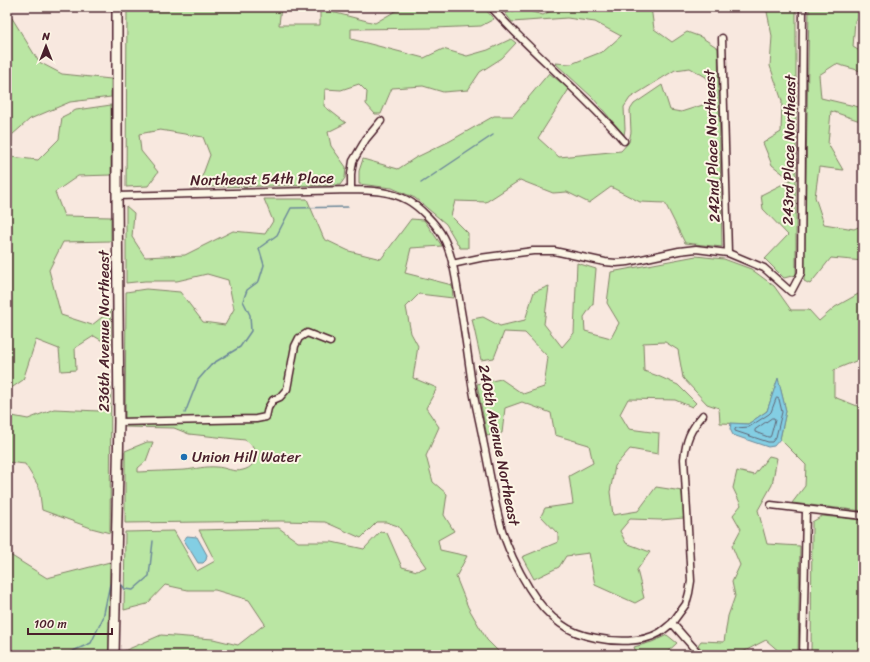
<svg xmlns="http://www.w3.org/2000/svg" width="870" height="662" font-family="Sriracha,sans-serif">
<style>
.green{fill:#bae6a3;stroke:#828267}
.water{fill:#83cee3;stroke:#6c8899}
.lines{fill:none;stroke-linecap:round;stroke-linejoin:round}
.shore{stroke:#616575;stroke-width:1}
.stream{stroke:#6c8899;stroke-width:1.5}
.street-casing{stroke:#4a1f2b;stroke-width:9}
.secondary-casing{stroke:#4a1f2b;stroke-width:12}
.street{stroke:#fcf5e5;stroke-width:6}
.secondary{stroke:#fcf5e5;stroke-width:9}
.poi-dot{fill:#1f6fb2;stroke:#fcf5e5;stroke-width:1.5}
.labels{text-anchor:middle;dominant-baseline:central;stroke-width:4;stroke-linejoin:round;paint-order:stroke}
.street-label{font-size:15px;fill:#4a1f2b;stroke:#fcf5e5}
.poi-label{font-size:15px;fill:#4a1f2b;stroke:#fcf5e5;text-anchor:start}
</style>
<rect width="100%" height="100%" fill="#f8e8df"/>
<filter id="ink" filterUnits="userSpaceOnUse"><feTurbulence type="fractalNoise" baseFrequency=".025" numOctaves="2"/><feDisplacementMap in="SourceGraphic" scale="8" xChannelSelector="R" yChannelSelector="G"/><feConvolveMatrix kernelMatrix="1 2 1 2 8 2 1 2 1" color-interpolation-filters="sRGB"/></filter>
<g filter="url(#ink)">
<path class="green" d="M127,7H281L279,25H320V9L375,23L399,9V7H483L494,19L481,26L435,28L351,29V39L424,58L443,49L467,56L488,50L511,39L516,43L502,58L480,72L468,90L443,92L423,86L392,88L381,114H375L366,104L367,92L359,84L341,90L325,89L324,106L346,123L328,132L331,146L346,167L345,178L340,185L204,187L200,182L210,155L203,137L160,130L139,134L141,151L158,172L148,186L126,187Z
M558,7H651L654,29L672,42L687,32L701,37L718,48L722,247L685,243L665,203L640,202L611,187L589,203L567,192L553,193L520,180L486,202L455,201L451,216L468,233V248H460L446,224L415,198L392,188L359,184V171L363,159L398,169L415,158L450,141L494,116H513L549,73L569,89L538,138L559,157L621,151L629,142L631,132L630,110L634,104L662,85L670,110L681,112L712,102L717,95L706,77L690,68L675,70L630,98L624,107L625,129L624,135L593,98L555,63L571,64L604,51L621,36L595,22L567,18L512,22L505,13L522,9L543,15Z
M766,7H796V275L784,278L765,259L788,235L763,209L761,195L791,180L772,165L763,143L781,132L782,101L770,66L772,36Z
M809,7H863V16L855,20L853,47L863,53V73L861,71L836,64L819,75L821,98L863,108V122L831,111L828,144L843,170L819,167L815,197L824,224L854,229L863,225V261L831,258L810,284L804,281Z
M7,17L12,18L39,62L62,74L111,79V97L70,102L30,119L12,135L11,157L38,160L59,139L62,117L76,110L111,105V175L78,176L55,192L64,216L111,217V241L63,242L49,270L61,315L92,325L111,310V346L94,336L75,348L76,370L61,371L59,349L36,340L23,380L7,391Z
M264,199H307L324,239L349,251L381,259L411,219L424,220L442,246L411,248L405,273L452,285L453,298L419,294L406,307L411,333L418,346L413,378L437,388L426,408L439,427L426,456L433,482L447,494L444,515L454,531L438,540L440,550L467,556L456,577L468,607L487,640L502,655H124V651L161,635L213,639L238,645L265,624L249,600L215,590H188L165,585L147,604L124,610L125,532L174,531L197,571L215,561L199,530L279,528L298,542H332L364,549L380,532L387,533L402,567L417,571L426,567L398,526L386,522H377L361,538L325,522L281,521L125,523V451L147,442H153L146,461L138,468V472C154,471 169,471 185,470C195,469 206,466 216,467C225,467 234,473 243,470C260,466 258,447 245,440L189,434L174,428L125,427L126,292L146,289L180,292L203,322L225,325L234,309L228,280L207,274L177,281H145L126,283V206L134,213L132,237L145,257L185,255L233,231L265,234L273,221Z
M696,256L724,259L751,269L774,286L791,310H809L819,321L835,307L860,293H863V358L834,370V397L860,407L863,406V511L792,503L805,486L806,465L780,439L786,411L778,379L767,411L748,424L720,423L719,408L707,404L683,378L678,350L665,342L643,343L644,371L658,376L678,385L696,403L692,407L675,400L628,399L620,414L629,429L659,433L658,454L630,449L615,466L610,492L613,515L638,511L656,487L682,491L684,518L660,520L630,519L620,531L626,543L650,552L637,570L644,598L635,603L595,585L589,553L566,556L559,567L534,579L522,557L558,542V534L541,516L545,508L573,504L569,476L593,463L589,445L555,435L551,413L522,402L505,408L502,433L487,436L477,384L501,379L523,394L544,387L548,357L525,333L504,332L494,358L481,360L472,319L483,317L500,326L525,320L534,292L549,286L544,324L562,347L574,333L577,263L596,269L593,304L584,317L585,331L611,338L619,323L607,303L611,272Z
M103,383H111L110,533L91,528L42,510L39,487L25,464L7,462V415L28,419L54,409L99,411Z
M769,456L777,458L772,485L758,510L767,544L800,546L798,655H781V653L766,640L737,655H706L698,645L701,641L724,642L728,616L735,596L732,582L740,565L732,546L741,529L733,515L741,505L733,488L737,471L754,475Z
M822,516L863,520V655H811L812,522Z
M7,553L47,578L110,562L109,655H7Z
M667,635L677,643L664,655H640L636,652L634,647L652,642Z"/>
<path class="water" d="M778,378L786,411L780,439L774,446L768,447L733,435L730,429L731,423L748,424L767,411Z
M187,536L197,537L207,555L206,560L203,563H198L184,540Z"/>
<g class="lines">
<path class="shore" d="M777,398L779,399L782,412L776,437L772,442H768L735,431V429L736,428L749,427L769,414L771,412L776,399Z
M772,418H774L775,420L771,435L770,437H768L755,432V430Z"/>
<path class="stream" d="M421,183L493,135
M185,413L198,380L212,364L240,347L251,331L250,315L243,301L247,290L259,281L264,265L259,248L277,235L291,208L348,207
M121,584L125,589L133,590L149,576L153,541
M64,655L91,643L103,618L110,584"/>
<g class="street-casing">
<path id="street" d="M491,7C533,54 583,93 624,141
M722,38L728,253
M351,190V174L353,161L366,139L381,121
M117,196L351,190C370,190 390,191 407,200C415,204 421,210 427,216C433,222 439,229 443,237C454,257 457,288 461,311C465,334 468,356 471,378C474,401 480,422 484,445C490,473 494,502 502,530C508,550 518,570 529,588C537,601 548,615 561,624C570,631 585,636 596,638C615,642 642,643 659,633C664,630 668,626 672,623
M452,264L480,258L533,251H554L605,262L616,263L628,262L679,251L696,249L728,253L764,268L791,292L801,273L803,7
M119,422L256,419L266,417L268,408L273,400L280,397L287,389L295,346L299,338L307,333L330,342
M771,505L863,516
M700,655L672,623L686,604L689,593L691,581L684,459C686,440 690,430 703,415
M803,655L806,510"/>
</g>
<g class="secondary-casing">
<path id="secondary" d="M114,655L119,422L117,196V7"/>
</g>
<use href="#street" class="street"/>
<use href="#secondary" class="secondary"/>
</g>
</g>
<circle class="poi-dot" cx="184" cy="457" r="4"/>
<g class="labels">
<g class="street-label">
<text transform="translate(712 146) rotate(-92)">242nd Place Northeast</text>
<text transform="translate(789 150) rotate(-89)">243rd Place Northeast</text>
<text transform="translate(262 179) rotate(-1)">Northeast 54th Place</text>
<text transform="translate(104 331) rotate(-90)">236th Avenue Northeast</text>
<text transform="translate(499 445) rotate(79)">240th Avenue Northeast</text>
</g>
<g class="poi-label">
<text x="192" y="457">Union Hill Water</text>
</g>
</g>
<rect width="870" height="662" fill="none" stroke="#fcf5e5" stroke-width="24"/>
<rect x="12" y="12" width="846" height="638" fill="none" stroke="#4a1f2b" stroke-width="1.5" filter="url(#ink)"/>
<g transform="translate(46 46)" stroke="#fcf5e5" stroke-width="3" paint-order="stroke">
<path d="M0-3L7 15L0 10L-7 15Z" fill="#4a1f2b"/>
<text y="-6" font-size="11" font-weight="bold" text-anchor="middle" fill="#4a1f2b">N</text>
</g>
<path d="M28 628v6h84v-6" fill="none" stroke="#4a1f2b" stroke-width="2"/>
<text x="34" y="628" font-size="12" fill="#4a1f2b" stroke="#fcf5e5" stroke-width="3" paint-order="stroke">100 m</text>
</svg>
